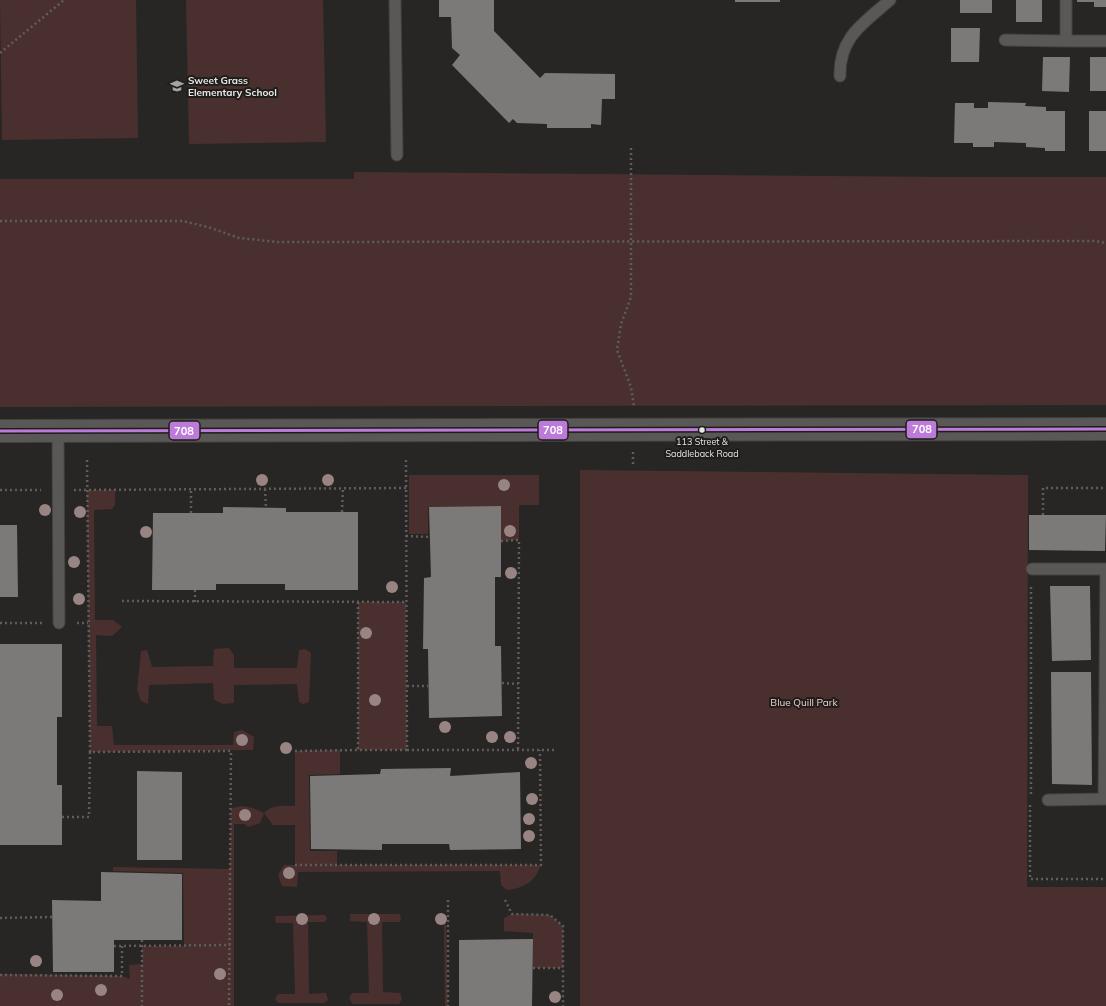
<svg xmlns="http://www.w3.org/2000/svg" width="1106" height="1006" font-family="Mulish,sans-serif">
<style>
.green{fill:#49302e}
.building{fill:#7b7a79}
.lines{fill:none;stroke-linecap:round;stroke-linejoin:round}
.service-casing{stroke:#444241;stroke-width:13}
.tertiary-casing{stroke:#444241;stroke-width:24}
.path{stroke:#5e5d5c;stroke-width:2.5;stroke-dasharray:2 3;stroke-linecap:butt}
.service{stroke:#595857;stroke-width:11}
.tertiary{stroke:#595857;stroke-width:22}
.bus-1-casing{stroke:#1f1d1a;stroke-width:6}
.bus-1{stroke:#bd7bd9;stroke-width:3}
.tree{fill:#988482}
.bus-dot{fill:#e8e6e4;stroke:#1f1d1a;stroke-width:1.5}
.labels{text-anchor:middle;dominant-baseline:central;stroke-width:4;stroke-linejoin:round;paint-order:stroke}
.bus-label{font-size:9px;fill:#e8e6e4;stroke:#1f1d1a}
.poi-label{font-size:10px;font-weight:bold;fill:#e8e6e4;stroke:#1f1d1a;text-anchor:start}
.park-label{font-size:10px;fill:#f4d1ce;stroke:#1f1d1a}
.line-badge{stroke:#1f1d1a;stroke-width:1.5}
.badge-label{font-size:11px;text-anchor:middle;font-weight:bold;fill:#fff}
</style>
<rect width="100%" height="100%" fill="#282624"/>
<path class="green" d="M0,0H136L138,138L2,140Z
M186,0H323L326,142L189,144Z
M354,172L947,177H1106V405L0,407V179H354Z
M580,470L1028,475L1027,887H1106V1006H580Z
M409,475H539V505H519V540L501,541V506L428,507V534H409Z
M87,490H115V505L112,509L94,510L95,620H113L122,627L112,636L96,635L97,726H112L114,745H233L234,732L242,730L254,737L253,750L90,752Z
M358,602H406L407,750H358Z
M229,648L234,655V668H297L299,650L305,649L311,653L309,702L303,704L299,702L297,684L234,685V703L223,704L214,700L213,683L149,685L148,704L141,701L137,690L141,651L147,650L152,667L213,666L214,649Z
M340,750V774L309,775L310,851H337V865H541C535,882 524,888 507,890L501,885L500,871L298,872L297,887L282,886L278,875L284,865H295V825H273L264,813L260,823L248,827L245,824H234V1006H0V974L122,976L130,979L129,965L142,964V946H184L183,873L113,871V867L230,869L231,809C243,803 252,808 264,813C273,804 284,806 295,806V751Z
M350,914H399L401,917L400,922H382L383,992L400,993L402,999L399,1004H353L349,998L352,993H369L367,922L350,921Z
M512,914L550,915L563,926V968H533V933L504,931V918Z
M325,915L327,919L325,922H308L309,994L326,993L328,1000L324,1003H278L275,999L278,994H295L293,923H276L275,919L276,916Z
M444,924H446L448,1006H445Z"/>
<path class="building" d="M439,0H494V31L540,78L545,73L615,74V99H602L601,125L591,124V128H547V124L517,123L513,119L509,123L452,65L460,55L452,48L451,17H439Z
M735,0H780V2H735Z
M960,0H992V13H960Z
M1016,0H1042V22H1016Z
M1077,0H1106V7H1094V2H1077Z
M951,28H980L979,62H951Z
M1043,57H1070L1069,92L1042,91Z
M1090,57H1106V91H1090Z
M988,102L1026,103L1025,106L1046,107V111H1065V151H1045V148L1026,147V143L994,142V147H973V143H954L955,103H974V108H988Z
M1089,111H1106V151H1089Z
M501,506V577H495V646H501L502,716L429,718L428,649H423L424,578L431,577L429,507Z
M223,507L286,508V512H358V590H285V584H216V590H152L153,513H223Z
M1029,515H1106L1105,551L1029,550Z
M0,525H17L18,597H0Z
M1050,586H1090L1091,660L1052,661Z
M0,644H62V717H57V785H62V845H0Z
M1051,672H1091L1092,785L1052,784Z
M451,768L450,776L520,772L521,849L450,850L449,844H382V850L311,849L310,776L380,774L381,769Z
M137,771L182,772V860H137Z
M101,872L182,874V940H114V972H53L52,900L101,901Z
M533,939L532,1006H459V940Z"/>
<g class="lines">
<g class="service-casing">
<path id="service" d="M395,0L397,155
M1066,0V41H1106
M1005,40L1066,41
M840,76C839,37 864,23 890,0
M58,431L59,623
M1032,569H1106
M1104,799L1106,569
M1048,800L1106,799"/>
</g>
<g class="tertiary-casing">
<path id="tertiary" d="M0,431L1106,429"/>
</g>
<path class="path" d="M0,53L64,0
M631,148V297L621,324L617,350L631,387L634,407
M0,221H183L211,228L239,238L278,242L1096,241L1106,243
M87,460L90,752L231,751L229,1006
M406,460L407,750H556
M633,464V452
M265,489L266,508
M0,490H41
M74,490L406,488
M342,512L343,488
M191,513V489
M1043,515V488H1106
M406,536L430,537
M501,541L519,540L518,750
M195,590V602
M122,601L406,602
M358,602V750H407
M0,623H42
M77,623H88
M502,683L518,684
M407,686H428
M295,751L358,750
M1031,794V585
M1030,805V879H1106
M62,817H89L90,752
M295,865H541L540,750
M448,900V1006
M505,900L512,914L550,915L563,926V1006
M0,918L52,917
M142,940V1006
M114,946L230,945
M533,968H563
M0,975L122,976V946"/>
<use href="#service" class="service"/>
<use href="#tertiary" class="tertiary"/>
<g class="bus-1-casing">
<path id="bus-1" d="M0,431L1106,429"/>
</g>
<use href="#bus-1" class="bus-1"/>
</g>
<g class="tree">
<circle cx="262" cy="480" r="6"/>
<circle cx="328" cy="480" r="6"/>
<circle cx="504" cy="485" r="6"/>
<circle cx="45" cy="510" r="6"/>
<circle cx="80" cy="512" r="6"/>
<circle cx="510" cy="531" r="6"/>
<circle cx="146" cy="532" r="6"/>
<circle cx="74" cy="562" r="6"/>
<circle cx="511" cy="573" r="6"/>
<circle cx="392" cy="587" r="6"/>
<circle cx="79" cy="599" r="6"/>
<circle cx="366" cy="633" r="6"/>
<circle cx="375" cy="700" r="6"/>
<circle cx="445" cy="727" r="6"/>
<circle cx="492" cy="737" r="6"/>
<circle cx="510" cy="737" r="6"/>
<circle cx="242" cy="740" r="6"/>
<circle cx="286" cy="748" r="6"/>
<circle cx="531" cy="763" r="6"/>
<circle cx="532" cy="799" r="6"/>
<circle cx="245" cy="815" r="6"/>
<circle cx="529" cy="819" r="6"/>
<circle cx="529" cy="836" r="6"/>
<circle cx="289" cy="873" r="6"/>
<circle cx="302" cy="919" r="6"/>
<circle cx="374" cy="919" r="6"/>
<circle cx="441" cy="919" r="6"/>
<circle cx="36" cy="961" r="6"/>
<circle cx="220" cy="974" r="6"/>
<circle cx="101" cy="990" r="6"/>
<circle cx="57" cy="995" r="6"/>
<circle cx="555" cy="997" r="6"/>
</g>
<defs>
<g id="school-bare" transform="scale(1.08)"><path d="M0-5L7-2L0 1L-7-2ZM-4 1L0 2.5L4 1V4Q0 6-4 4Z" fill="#a5a3a1" stroke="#1f1d1a" stroke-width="2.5" paint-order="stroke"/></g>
</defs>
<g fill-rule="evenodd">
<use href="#school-bare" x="177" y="86"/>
</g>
<circle class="bus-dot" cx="702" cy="430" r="3.5"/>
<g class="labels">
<g class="bus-label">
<text x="702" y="441">113 Street &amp;<tspan x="702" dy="12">Saddleback Road</tspan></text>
</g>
<g class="poi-label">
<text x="188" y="80">Sweet Grass<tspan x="188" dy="12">Elementary School</tspan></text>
</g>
<g class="park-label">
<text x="804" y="702">Blue Quill Park</text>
</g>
</g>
<g class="line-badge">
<rect x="906" y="420" width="31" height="19" rx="4" fill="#bd7bd9"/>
<rect x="538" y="420" width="30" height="20" rx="4" fill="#bd7bd9"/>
<rect x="169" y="421" width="31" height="19" rx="4" fill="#bd7bd9"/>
</g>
<g class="badge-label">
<text x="922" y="433">708</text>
<text x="553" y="434">708</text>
<text x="184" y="435">708</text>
</g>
</svg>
